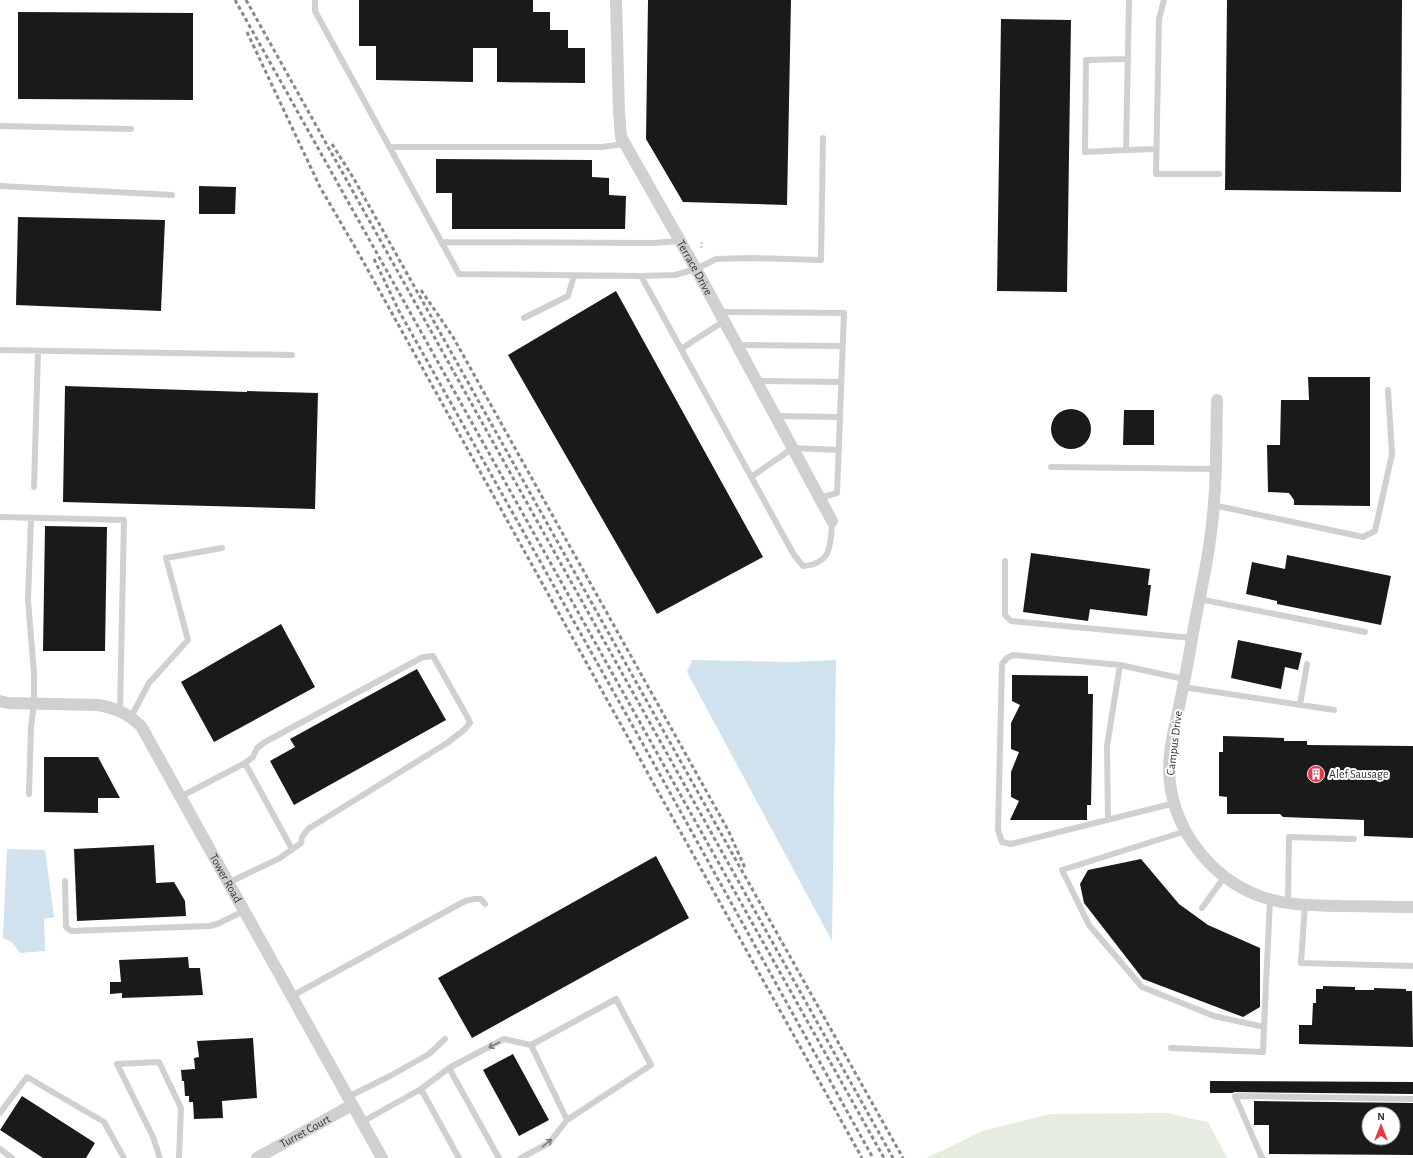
<svg xmlns="http://www.w3.org/2000/svg" width="1413" height="1158" font-family="'Alegreya Sans',sans-serif">
<style>
.green{fill:#e6ecdf}
.water{fill:#cfe2ee}
.building{fill:#1a1a1a;fill-rule:evenodd}
.lines{fill:none;stroke-linecap:round;stroke-linejoin:round}
.path{stroke:#cdcdcd;stroke-width:2.5;stroke-dasharray:2 2;stroke-linecap:butt}
.lane{stroke:#d0d0d0;stroke-width:6}
.street{stroke:#d0d0d0;stroke-width:12}
.rail{stroke:#888;stroke-width:3;stroke-dasharray:4 3;stroke-linecap:butt}
.oneway{stroke:#7a7a7a}
.labels{text-anchor:middle;dominant-baseline:central;stroke-width:4;stroke-linejoin:round;paint-order:stroke}
.street-label{font-size:12px;fill:#333;stroke:#fff}
.poi-label{font-size:12px;fill:#333;stroke:#fff;text-anchor:start}
</style>
<rect width="100%" height="100%" fill="#fff"/>
<path class="green" d="M1166,1113L1208,1122L1227,1158H927L982,1131L1050,1114Z"/>
<path class="water" d="M692,660L792,662L836,660L832,941L687,672Z
M7,849L45,850L54,917L44,919L45,951L20,953L12,942L3,938Z"/>
<path class="building" d="M359,0H533V12H550V30H568V48H585V83L497,82V48H473V82L376,80V46H359Z
M648,0H791L787,205L683,202L646,139Z
M1227,0H1402L1401,192L1225,190Z
M18,12L193,13V100L18,99Z
M1001,19L1071,20L1067,292L997,291Z
M436,159L592,160V177L609,178V195L626,196L625,229H452V193H436Z
M199,186L236,187L235,214H199Z
M18,217L165,220L161,311L16,305Z
M616,291L763,557L657,614L508,355Z
M1308,377H1370V506L1294,505V500L1289,493L1268,492L1267,445H1280L1281,400H1309Z
M65,386L247,392V391L318,393L315,509L63,502Z
M1051 429a20 20 0 1 1 40 0a20 20 0 1 1-40 0Z
M1124,410H1154V445H1123Z
M45,526L107,527L105,651H43Z
M1031,553L1150,569L1148,585H1151L1147,616L1090,609L1088,621L1023,612Z
M1287,555L1391,576L1381,625L1277,604V601L1246,594L1252,562L1285,569Z
M281,624L315,687L214,742L181,682Z
M1238,640L1302,653L1298,670L1285,667L1281,689L1231,678Z
M417,669L446,720L294,805L270,761L295,747L290,739Z
M1012,675L1088,676V694H1093L1092,757L1091,805H1087V820H1010L1019,801L1011,797V772L1019,752L1011,749V723L1020,705L1012,701Z
M1223,736L1284,738V741H1307V745L1413,746V838L1364,836V820L1283,817L1280,814H1227V797L1219,796V752H1223Z
M44,757H98L120,798H98V813L44,812Z
M154,845L156,883L174,882L185,901L186,916L77,921L74,849Z
M656,856L689,918L472,1038L438,978Z
M1141,859L1179,904L1208,925L1260,948V1007L1243,1017L1143,979L1084,903L1080,884L1088,870Z
M188,957L189,968H200L203,995L122,998V993L110,994V982H121L119,960Z
M1323,986L1355,987V990H1374V988L1406,989V991H1412L1413,1047L1299,1044V1025H1312L1313,1003H1316V989H1323Z
M253,1038L257,1098L222,1101L223,1118L194,1119L193,1102H189V1096H185L184,1081H182L181,1070L195,1069L194,1058L199,1057L197,1041Z
M513,1054L549,1120L519,1136L483,1070Z
M1210,1081L1413,1082V1094L1235,1092L1232,1093H1210Z
M22,1096L95,1143L86,1158H43L0,1130Z
M1254,1101L1413,1103V1155L1269,1154V1125H1254ZM1369,1114H1393V1140H1369Z"/>
<g class="lines">
<path class="path" d="M701,248L702,240"/>
<path class="lane" d="M315,0V11L459,274L641,276
M1129,0L1126,150L1156,149
M1164,0L1159,19L1156,174H1219
M0,126L131,129
M823,138L821,260L749,258L716,259L696,269L675,275L641,276L794,555L803,566C832,564 831,544 832,521
M389,147H602L624,144
M1126,150L1085,152L1086,60L1128,59
M0,186L172,195
M441,242L653,243L680,241
M719,312L844,313L837,493L820,498
M524,318L568,296L574,276
M737,345L842,346
M681,349L724,321
M0,350L292,355
M756,381L841,382
M775,416L840,417
M1051,467L1216,469
M751,477L793,448L839,450
M34,487L38,351
M1213,505L1363,537L1375,531L1392,454L1388,390
M0,517L124,520L120,710
M1005,561V615L1011,621L1192,638
M1199,599L1365,632
M1183,687L1334,710
M1300,705L1307,664
M131,717L149,683L188,640L166,558L222,548
M245,763L292,849
M29,794L31,727L34,704V674L28,600L31,518
M180,797L245,763L253,757L257,748L265,742L423,657L433,656L468,718L470,723L464,730L447,743L308,829L302,837L301,843L280,858L228,883
M1175,803L1011,844L1002,842L998,830L1002,664L1007,658L1013,655L1120,665L1184,679
M1108,819L1107,746L1120,665
M1186,831L1062,870L1089,925L1142,987L1214,1016L1264,1027L1270,900
M65,881L66,927L71,931L210,926L217,924L244,911
M1288,903L1289,837L1354,839
M1305,905L1301,963L1413,966
M1202,908L1225,876
M292,996L465,901L474,899H481L485,904
M1171,1048L1263,1052L1264,1027
M449,1068L499,1158
M421,1089L459,1158
M348,1097L390,1076L429,1054L445,1039
M0,1113L27,1077L104,1122L124,1158
M362,1122L421,1089L449,1068L504,1039L531,1045
M0,1149L12,1158
M160,1158L153,1137L117,1064L159,1062L181,1108L179,1158
M521,1158L549,1143L567,1120L651,1065L616,999L531,1045L567,1120
M1262,1158L1235,1096L1413,1099"/>
<g class="street">
<path id="s1" d="M616,0L619,112L621,137L696,269L832,521"/>
<path d="M1217,400C1216,444 1217,488 1211,532C1207,568 1198,603 1192,638C1188,665 1182,691 1177,717C1172,738 1167,761 1170,783C1176,832 1211,877 1257,895C1284,906 1312,905 1340,906C1364,906 1389,907 1413,907"/>
<path id="s2" d="M0,701L8,703L98,705C116,708 128,714 141,726L382,1158"/>
<path id="s3" d="M257,1158L352,1105"/>
</g>
<path class="rail" d="M235,0L884,1158
M246,0L893,1158
M247,32L320,187L359,254L862,1158
M332,144L354,179L903,1158
M374,259L399,311L644,746L873,1158
M421,290L453,337L728,830L745,868"/>
</g>
<defs><path id="oneway-shaft" d="M-6 0H5M1.5-3L5.5 0L1.5 3" fill="none" stroke-width="1.6" stroke-linecap="round" stroke-linejoin="round"/></defs>
<g class="oneway">
<use href="#oneway-shaft" transform="translate(494 1045) rotate(153)"/>
<use href="#oneway-shaft" transform="translate(547 1143) rotate(-39)"/>
</g>
<defs>
<g id="building-disc" transform="scale(0.9)"><circle r="9.5" fill="#e63946" stroke="#fff"/><path d="M-4-6H4V6H1V3H-1V6H-4ZM-2.5-4.3h1.7v1.8h-1.7ZM.8-4.3h1.7v1.8H.8ZM-2.5-1h1.7V.8h-1.7ZM.8-1h1.7V.8H.8Z" fill="#fff"/></g>
</defs>
<g fill-rule="evenodd">
<use href="#building-disc" x="1316" y="774"/>
</g>
<g class="labels">
<g class="street-label">
<text stroke="none"><textPath href="#s1" startOffset="287">Terrace Drive</textPath></text>
<text transform="translate(1174 743) rotate(-83)">Campus Drive</text>
<text stroke="none"><textPath href="#s2" startOffset="321">Tower Road</textPath></text>
<text stroke="none"><textPath href="#s3" startOffset="55">Turret Court</textPath></text>
</g>
<g class="poi-label">
<text x="1329" y="774">Alef Sausage</text>
</g>
</g>
<g transform="translate(1381 1126)"><circle r="19" fill="#ffffff" stroke="#adadad"/>
<path d="M0-3L7 15L0 10L-7 15Z" fill="#e63946"/>
<text y="-6" font-size="11" font-weight="bold" text-anchor="middle" fill="#333333">N</text>
</g>
</svg>
